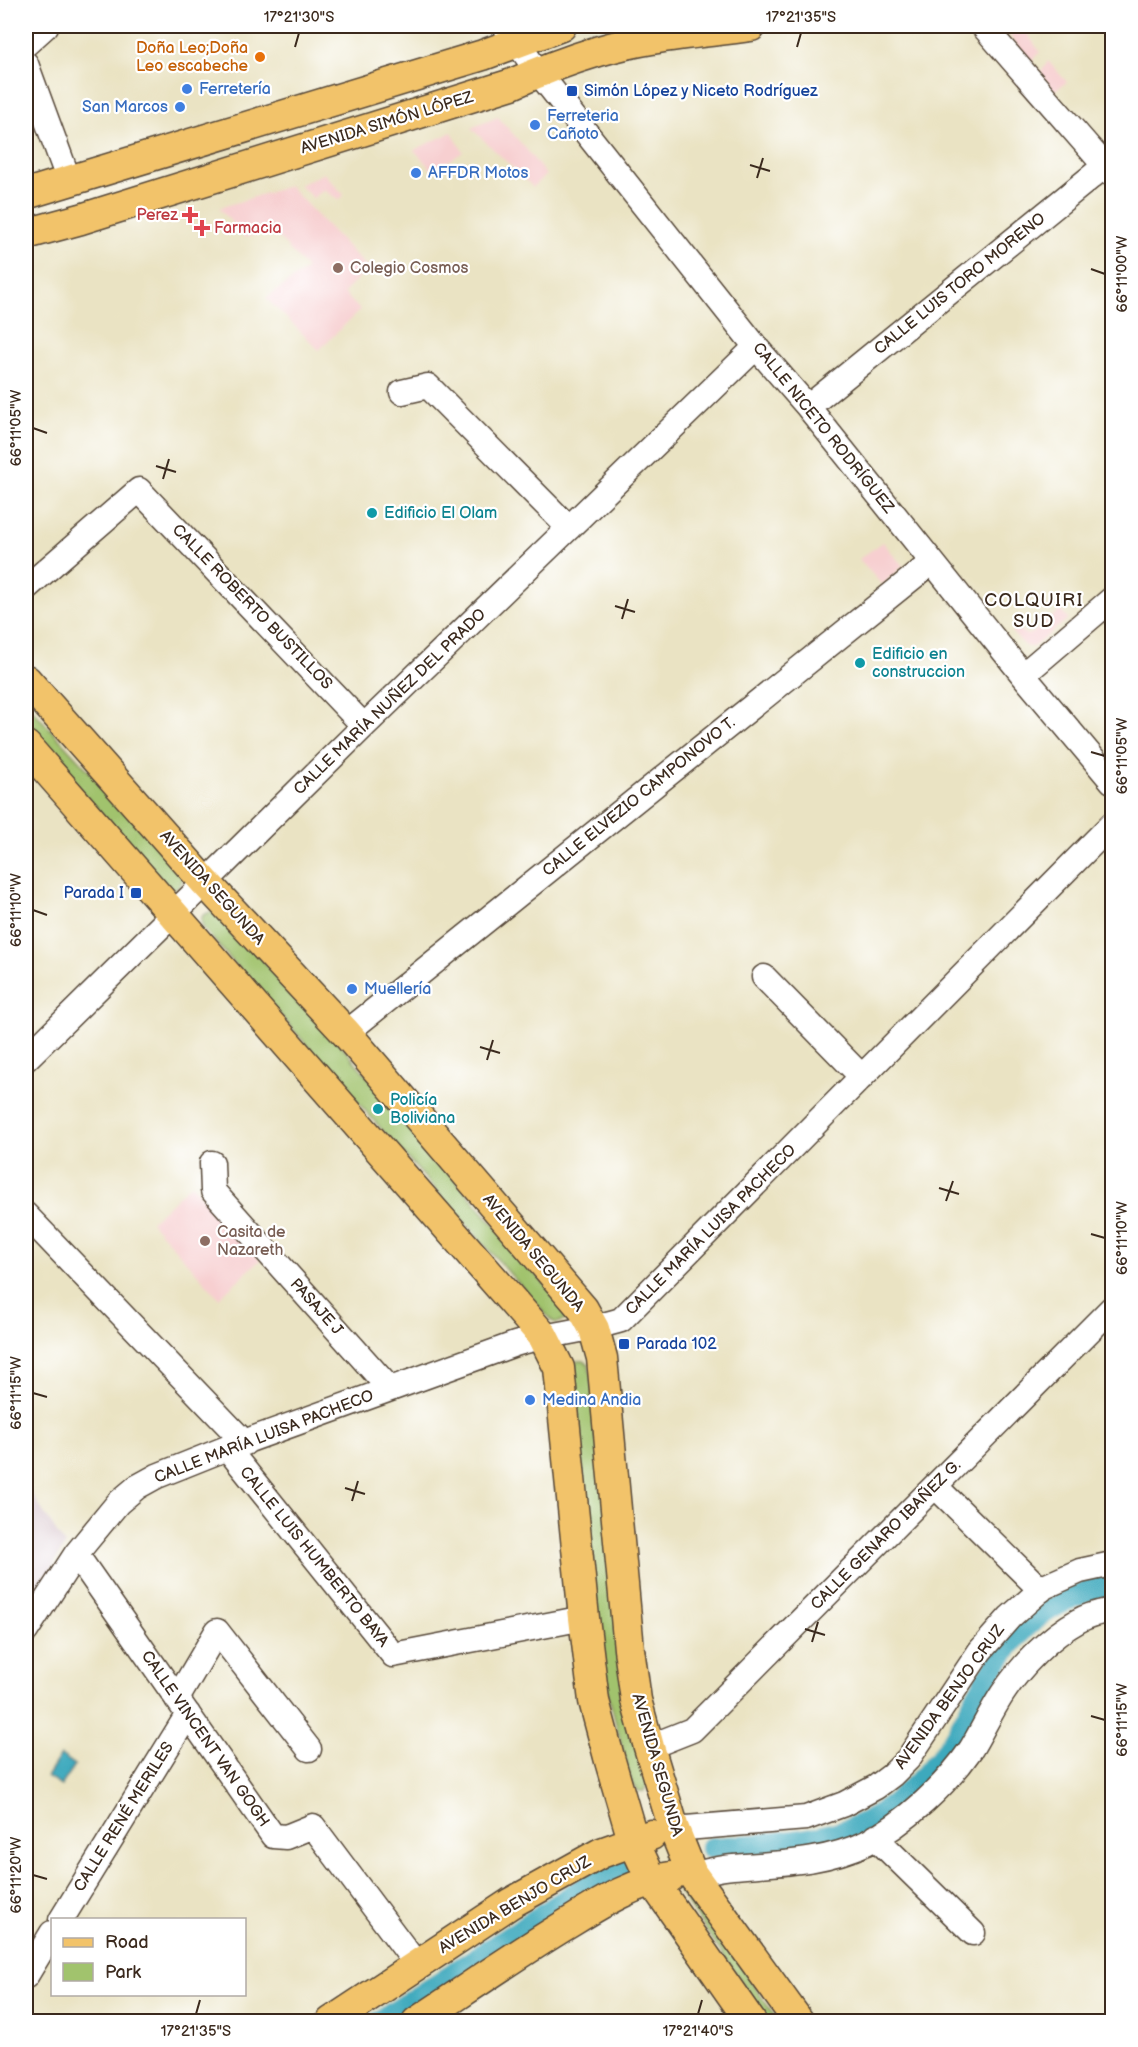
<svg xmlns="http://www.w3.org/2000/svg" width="1138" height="2047" font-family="'Balsamiq Sans',sans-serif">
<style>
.built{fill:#f7cfd0}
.industrial{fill:#d2bdc5}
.green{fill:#a1c36d;stroke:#6e7646;stroke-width:1.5}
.water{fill:#3ea9bd;stroke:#3c6a6e;stroke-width:1.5}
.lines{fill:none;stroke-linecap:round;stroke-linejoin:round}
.canal{stroke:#3ea9bd;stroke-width:22}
.minor-casing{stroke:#554637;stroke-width:27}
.major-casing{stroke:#554637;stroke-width:33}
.minor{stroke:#fff;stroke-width:24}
.major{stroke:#f2c36a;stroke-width:30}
.ticks{fill:none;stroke:#3b2a1e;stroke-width:2}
.food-dot{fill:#e8710a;stroke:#fff;stroke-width:2}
.shop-dot{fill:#3f7fe0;stroke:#fff;stroke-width:2}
.transit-dot{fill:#1a4fb4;stroke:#fff;stroke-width:2}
.health-dot{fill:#e0444e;stroke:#fff;stroke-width:2}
.education-dot{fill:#8d6e63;stroke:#fff;stroke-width:2}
.culture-dot{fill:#0f9aa8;stroke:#fff;stroke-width:2}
.labels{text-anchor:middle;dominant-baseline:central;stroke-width:4.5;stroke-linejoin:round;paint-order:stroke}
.food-label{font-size:16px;fill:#c56008;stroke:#fff;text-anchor:end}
.shop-label{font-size:16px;fill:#366cbe;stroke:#fff;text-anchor:start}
.transit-label{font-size:16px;fill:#164399;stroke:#fff;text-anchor:start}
.street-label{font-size:16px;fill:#3b2a1e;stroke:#fff}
.health-label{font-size:16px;fill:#be3a42;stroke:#fff;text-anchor:end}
.education-label{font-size:16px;fill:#785e54;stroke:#fff;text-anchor:start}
.culture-label{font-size:16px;fill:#0d838f;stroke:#fff;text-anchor:start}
.neighbourhood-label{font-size:18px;letter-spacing:1.5px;fill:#3b2a1e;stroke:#fff}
.neatline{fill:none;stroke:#3b2a1e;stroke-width:2}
.ticks-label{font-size:15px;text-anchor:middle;fill:#3b2a1e}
</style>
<rect width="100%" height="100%" fill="#fff"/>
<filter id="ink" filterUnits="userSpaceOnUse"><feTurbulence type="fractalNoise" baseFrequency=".0167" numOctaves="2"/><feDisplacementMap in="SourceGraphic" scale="12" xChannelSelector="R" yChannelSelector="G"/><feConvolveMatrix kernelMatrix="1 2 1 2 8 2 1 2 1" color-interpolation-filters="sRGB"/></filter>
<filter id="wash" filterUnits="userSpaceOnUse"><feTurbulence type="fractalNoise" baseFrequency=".008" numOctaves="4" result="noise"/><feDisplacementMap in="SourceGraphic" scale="24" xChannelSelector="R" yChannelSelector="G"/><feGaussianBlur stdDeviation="1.35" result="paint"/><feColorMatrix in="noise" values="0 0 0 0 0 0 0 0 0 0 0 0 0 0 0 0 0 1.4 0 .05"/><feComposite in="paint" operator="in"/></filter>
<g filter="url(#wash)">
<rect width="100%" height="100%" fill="#eae3c3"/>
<path class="built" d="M1004,26H1022L1040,52L1029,65Z
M1048,61L1067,82L1054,91L1040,73Z
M498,117L527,150L546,175L533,187L471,128Z
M452,132L463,152L433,171L414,150Z
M324,173L344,195L339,200L324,190L313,198L299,185Z
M289,186L368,268L344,293L360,310L319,350L266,298L307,269L271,229L245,238L219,208Z
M883,542L903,566L882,585L859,559Z
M1060,610L1068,619L1033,647H1027L1012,633L1014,627L1027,635L1035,631Z
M191,1184L260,1260L219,1298L151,1222Z"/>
<path class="industrial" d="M26,1485L65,1545L39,1589L26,1581Z"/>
<path class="green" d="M26,703L182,872V881L179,887L172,889L167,886L26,731Z
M210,912H218L333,1036L569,1313L565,1320L557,1323L552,1321L203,928L201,920L203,915Z
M577,1361H584L589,1365L647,1784L644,1791H638L633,1785L630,1777L604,1678L572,1368Z
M686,1887L774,2015L768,2020L678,1890Z"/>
<path class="water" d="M61,1755L75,1765L61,1786L47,1777Z"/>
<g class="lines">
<path class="canal" d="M711,1848C761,1844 837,1843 879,1814C904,1797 930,1772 948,1748C962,1728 971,1704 984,1684C995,1666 1009,1644 1024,1629C1048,1606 1081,1592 1112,1584
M379,2022L592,1882L623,1866"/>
</g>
</g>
<g filter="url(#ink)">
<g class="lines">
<g class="minor-casing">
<path id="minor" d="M505,26L538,72L756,347L808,407L1023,675L1112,781
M983,26L1112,174
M26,44L46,26
M26,64L69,181
M402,392L428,386L569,528
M808,407L1112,160
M26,588L139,490L364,726
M1023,675L1112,599
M764,977L862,1077
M346,1033L932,562
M26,1059L364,726L756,347
M212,1163L213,1191L390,1389
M26,1215L245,1443
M227,1448L393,1655L584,1618
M935,1486L1041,1590
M76,1554L273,1836L286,1837L313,1826L417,1965
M26,1631L76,1554L118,1503L137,1487L157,1476L227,1448L515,1344C550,1334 586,1331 621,1320L1112,824
M177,1699L217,1631L309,1749
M649,1747L692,1730L1112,1308
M674,1829L806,1818L844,1804L876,1787L892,1775L908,1759L980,1651L1010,1617L1044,1587L1080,1571L1112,1564
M875,1837L973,1933
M692,1874C705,1872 719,1868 733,1867C778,1863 824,1863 866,1843C905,1824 947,1784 971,1749C982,1731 991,1711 1003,1693C1021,1666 1049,1637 1078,1621C1088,1615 1101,1612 1112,1610
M61,1920L188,1714
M26,1976L52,1933"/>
</g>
<g class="major-casing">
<path id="major" d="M26,194L483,55L561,26
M26,234L81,219L512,84C540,71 569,60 599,51C648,36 701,33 751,26
M26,680L205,882L346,1033L583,1309L594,1329L602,1358L629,1649L636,1700L649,1747L674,1829L692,1874L799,2022
M26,746L543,1336L559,1368L584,1618L594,1701L610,1761L633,1840L651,1879L751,2022
M331,2022L511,1903L601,1853L651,1835
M417,2022C467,1989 516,1955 567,1924C598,1905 633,1882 670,1877"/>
</g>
<use href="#minor" class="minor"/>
<use href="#major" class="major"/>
</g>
</g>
<path class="ticks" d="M295,47L299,33M797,47L801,33M750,165L770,171M757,178L763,158M1091,269L1105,274M33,428L47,433M156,466L176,472M163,479L169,459M615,606L635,612M622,619L628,599M1091,752L1105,756M33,910L47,915M480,1047L500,1053M487,1060L493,1040M939,1188L959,1194M946,1201L953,1181M1091,1234L1105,1238M33,1393L47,1397M345,1488L365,1494M352,1501L358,1481M805,1629L825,1635M812,1642L818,1622M1091,1716L1105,1720M33,1875L47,1879M196,2014L200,2000M698,2014L702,2000"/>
<circle class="food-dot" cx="260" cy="57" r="6"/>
<g class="shop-dot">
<circle cx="187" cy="89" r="6"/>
<circle cx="180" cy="107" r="6"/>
<circle cx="535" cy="125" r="6"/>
<circle cx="416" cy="173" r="6"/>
<circle cx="352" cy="989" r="6"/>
<circle cx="530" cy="1400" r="6"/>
</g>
<g class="transit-dot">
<rect x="566" y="85" width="12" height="12" rx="3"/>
<rect x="130" y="887" width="12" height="12" rx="3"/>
<rect x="618" y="1338" width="12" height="12" rx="3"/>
</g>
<g class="health-dot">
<path d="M187 206h6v6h6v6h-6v6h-6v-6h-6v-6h6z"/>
<path d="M199 219h6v6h6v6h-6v6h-6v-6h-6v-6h6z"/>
</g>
<g class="education-dot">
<circle cx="338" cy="268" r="6"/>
<circle cx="205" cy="1241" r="6"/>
</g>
<g class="culture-dot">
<circle cx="372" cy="513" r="6"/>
<circle cx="860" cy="663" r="6"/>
<circle cx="378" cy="1109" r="6"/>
</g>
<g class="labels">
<g class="food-label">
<text x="248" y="48">Doña Leo;Doña<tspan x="248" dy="18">Leo escabeche</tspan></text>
</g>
<g class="shop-label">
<text x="199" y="89">Ferretería</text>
<text x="168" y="107" text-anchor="end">San Marcos</text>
<text x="547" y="116">Ferreteria<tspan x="547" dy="18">Cañoto</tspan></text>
<text x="428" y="173">AFFDR Motos</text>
<text x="364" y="989">Muellería</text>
<text x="542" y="1400">Medina Andia</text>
</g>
<g class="transit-label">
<text x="584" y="91">Simón López y Niceto Rodríguez</text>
<text x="124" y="893" text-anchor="end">Parada I</text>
<text x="636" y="1344">Parada 102</text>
</g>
<g class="street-label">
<text transform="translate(387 123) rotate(-17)">AVENIDA SIMÓN LÓPEZ</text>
<text transform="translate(960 284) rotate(-39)">CALLE LUIS TORO MORENO</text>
<text transform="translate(823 428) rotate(51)">CALLE NICETO RODRÍGUEZ</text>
<text transform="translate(252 607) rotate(46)">CALLE ROBERTO BUSTILLOS</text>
<text transform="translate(390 702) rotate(-44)">CALLE MARÍA NUÑEZ DEL PRADO</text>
<text transform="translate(639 797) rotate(-39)">CALLE ELVEZIO CAMPONOVO T.</text>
<text transform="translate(212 888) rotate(48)">AVENIDA SEGUNDA</text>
<text transform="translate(711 1230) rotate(-45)">CALLE MARÍA LUISA PACHECO</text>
<text transform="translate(533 1253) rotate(50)">AVENIDA SEGUNDA</text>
<text transform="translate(316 1307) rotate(48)">PASAJE J</text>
<text transform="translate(264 1437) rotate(-21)">CALLE MARÍA LUISA PACHECO</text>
<text transform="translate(886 1535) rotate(-45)">CALLE GENARO IBAÑEZ G.</text>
<text transform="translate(314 1557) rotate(51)">CALLE LUIS HUMBERTO BAYA</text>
<text transform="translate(950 1697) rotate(-54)">AVENIDA BENJO CRUZ</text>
<text transform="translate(205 1739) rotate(55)">CALLE VINCENT VAN GOGH</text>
<text transform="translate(657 1765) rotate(74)">AVENIDA SEGUNDA</text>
<text transform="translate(124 1817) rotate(-58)">CALLE RENÉ MERILES</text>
<text transform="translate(515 1905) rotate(-31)">AVENIDA BENJO CRUZ</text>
</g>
<g class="health-label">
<text x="178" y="215">Perez</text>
<text x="214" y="228" text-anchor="start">Farmacia</text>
</g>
<g class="education-label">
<text x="350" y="268">Colegio Cosmos</text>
<text x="217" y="1232">Casita de<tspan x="217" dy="18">Nazareth</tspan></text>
</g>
<g class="culture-label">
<text x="384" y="513">Edificio El Olam</text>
<text x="872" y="654">Edificio en<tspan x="872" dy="18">construccion</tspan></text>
<text x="390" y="1100">Policía<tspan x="390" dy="18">Boliviana</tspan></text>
</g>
<g class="neighbourhood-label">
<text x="1034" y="600">COLQUIRI<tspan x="1034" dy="21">SUD</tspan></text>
</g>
</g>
<rect width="1138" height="2047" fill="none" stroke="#fff" stroke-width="66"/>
<rect x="51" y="1918" width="195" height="78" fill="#ffffff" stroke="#b1aaa5" stroke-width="1.5"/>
<rect x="63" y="1938" width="30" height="9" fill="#f2c36a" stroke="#b1aaa5" stroke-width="1.5"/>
<text x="105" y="1948" font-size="18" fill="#3b2a1e">Road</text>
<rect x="63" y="1963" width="30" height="18" fill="#a1c36d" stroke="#b1aaa5" stroke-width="1.5"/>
<text x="105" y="1978" font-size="18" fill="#3b2a1e">Park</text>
<rect x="33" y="33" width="1072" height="1981" class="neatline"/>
<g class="ticks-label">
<text x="299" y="22">17°21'30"S</text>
<text x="801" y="22">17°21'35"S</text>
<text transform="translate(1122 274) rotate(-90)" y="5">66°11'00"W</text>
<text transform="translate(16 428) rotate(-90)" y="5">66°11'05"W</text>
<text transform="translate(1122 756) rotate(-90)" y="5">66°11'05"W</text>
<text transform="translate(16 910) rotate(-90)" y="5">66°11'10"W</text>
<text transform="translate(1122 1238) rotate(-90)" y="5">66°11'10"W</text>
<text transform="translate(16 1393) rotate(-90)" y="5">66°11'15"W</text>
<text transform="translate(1122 1720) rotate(-90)" y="5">66°11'15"W</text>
<text transform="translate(16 1875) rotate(-90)" y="5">66°11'20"W</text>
<text x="196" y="2036">17°21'35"S</text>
<text x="698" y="2036">17°21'40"S</text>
</g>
</svg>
